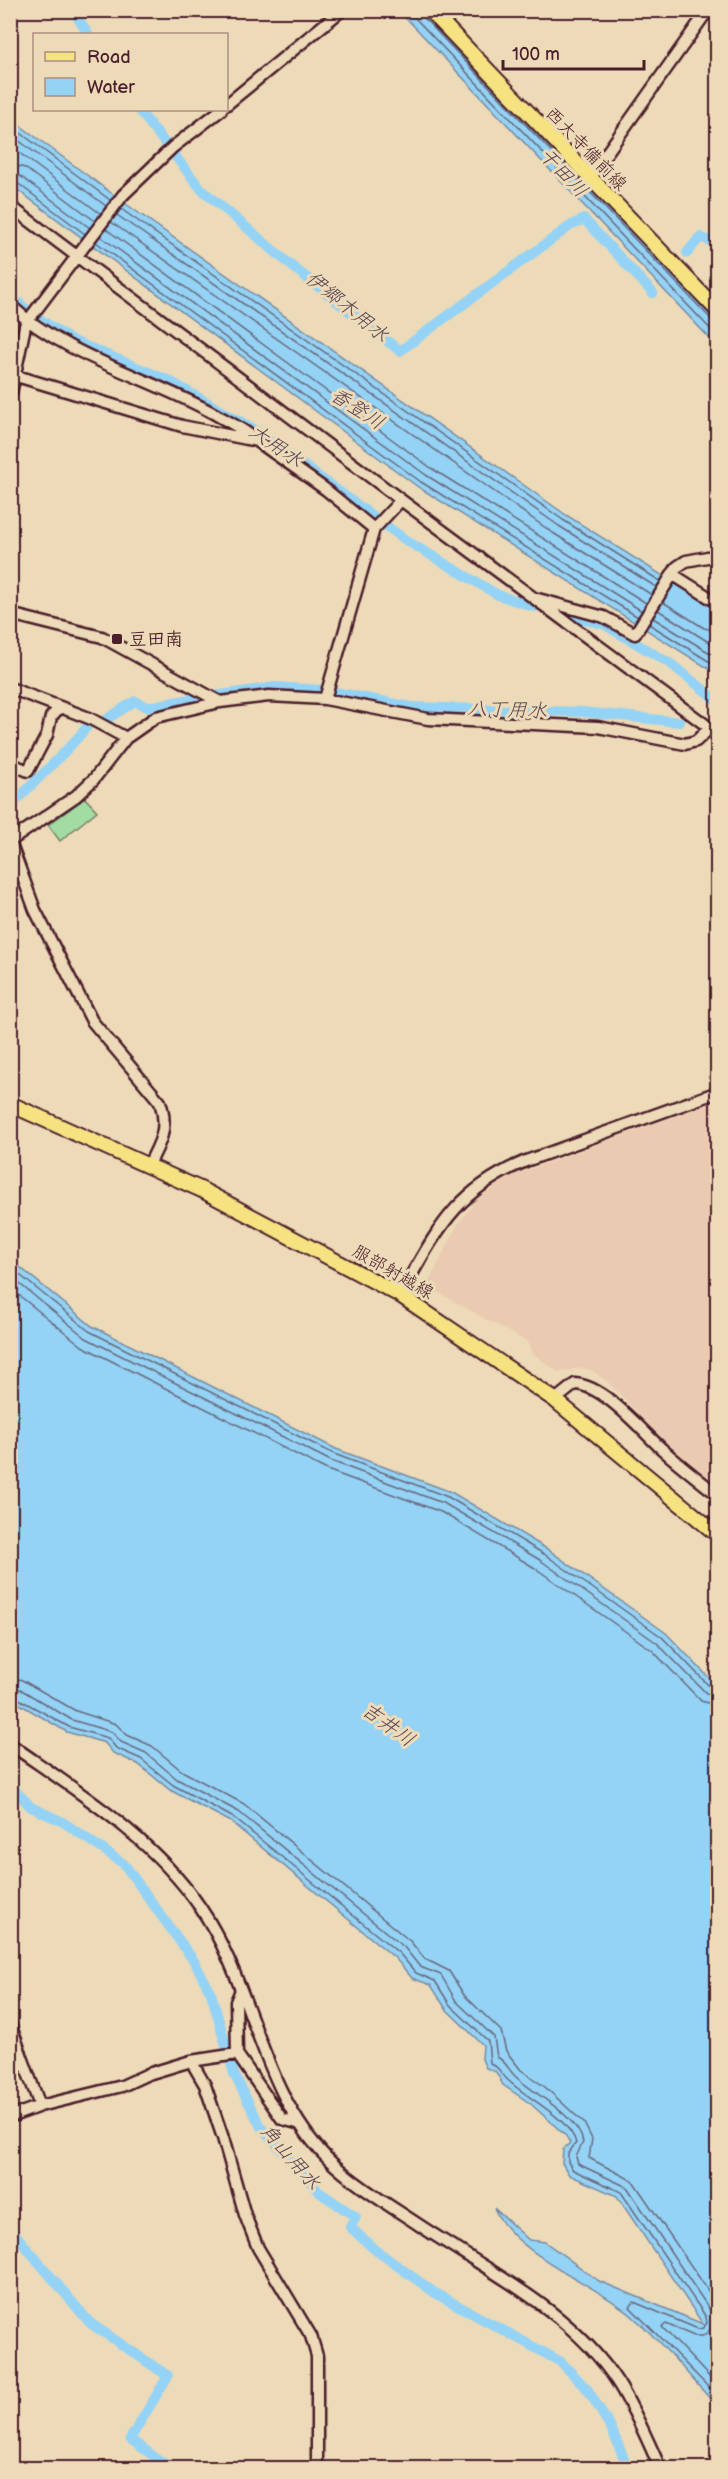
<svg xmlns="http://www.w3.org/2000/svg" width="728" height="2479" font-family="'Balsamiq Sans','Klee One',sans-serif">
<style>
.built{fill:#eacbb2}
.green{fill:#a2dca2;stroke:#767e66;stroke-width:1.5}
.water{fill:#94d3f5;stroke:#768ba4;stroke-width:1.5}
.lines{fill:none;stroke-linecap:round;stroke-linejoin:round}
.shore{stroke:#68677c;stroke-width:1.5}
.canal{stroke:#94d3f5;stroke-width:10}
.minor-casing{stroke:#4a1f2b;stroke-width:15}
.major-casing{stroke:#4a1f2b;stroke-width:18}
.minor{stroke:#eddab8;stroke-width:10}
.major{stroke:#f5e382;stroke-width:14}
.poi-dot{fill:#4a1f2b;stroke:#eddab8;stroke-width:2}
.labels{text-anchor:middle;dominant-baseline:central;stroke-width:6;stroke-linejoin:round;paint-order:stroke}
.street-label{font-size:18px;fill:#4a1f2b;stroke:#eddab8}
.poi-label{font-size:18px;font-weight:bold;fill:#4a1f2b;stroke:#eddab8;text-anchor:start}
.water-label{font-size:20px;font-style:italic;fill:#594353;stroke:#eddab8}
</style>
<rect width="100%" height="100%" fill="#eddab8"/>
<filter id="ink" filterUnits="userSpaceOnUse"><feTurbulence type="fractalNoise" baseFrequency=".0167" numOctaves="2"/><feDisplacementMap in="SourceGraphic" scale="12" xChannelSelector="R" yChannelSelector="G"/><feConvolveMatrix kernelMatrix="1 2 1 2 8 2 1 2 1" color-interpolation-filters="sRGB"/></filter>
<g filter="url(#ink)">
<path class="built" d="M717,1101H718L717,1487L675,1452L609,1383L591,1370L580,1368L558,1372L532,1353L527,1342L427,1286L458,1224L478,1198L508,1177Z"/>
<path class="green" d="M85,798L97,811L60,841L48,825Z"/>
<path class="water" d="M396,11H425L717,318V346L410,22Z
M10,118L126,204L566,515L717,610V674L418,487L11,185Z
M10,1259L92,1326L336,1449L451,1492L547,1549L666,1633L717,1686V2406C689,2376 663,2343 632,2316C595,2283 514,2255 494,2208L529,2240L545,2242L599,2281L703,2324L617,2196L569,2175L562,2163L563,2149L570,2143L566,2136L531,2104L503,2085L496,2072L486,2068L482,2059L483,2045L446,2009L431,1985L412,1978L395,1958L231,1822L170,1790L138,1764L113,1753L105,1743L67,1732L11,1699Z"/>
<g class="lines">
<path class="shore" d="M404,10L415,18L718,337
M422,10L423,17L711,319L718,321
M10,125L110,200
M10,134L106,206
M10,146L101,214
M10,164L25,168L95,221
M10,173L20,176L90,228
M10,181L16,182L85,234
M121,209L563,520L660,581
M117,215L559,526L656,587
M111,222L553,533L652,595
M106,229L431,468L646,603
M100,236L426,475L642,611
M96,242L421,482L638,617
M663,602L704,628L718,631
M658,610L718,648
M653,618L718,658
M649,624L718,667
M10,1267L89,1331L334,1454L448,1497L544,1554L662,1637L711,1688L718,1690
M10,1276L86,1338L331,1461L445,1504L540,1560L657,1643L706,1693L718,1697
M10,1288L82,1346L327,1470L441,1512L535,1568L652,1650L701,1701L718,1706
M10,1677L22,1680L76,1711L116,1724L127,1735L152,1746L182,1771L244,1804L410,1941L425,1959L449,1971L464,1995L501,2031L506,2051L521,2070L545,2087L584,2123L592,2139L589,2158L633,2181L718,2305
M10,1687L20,1689L72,1720L112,1732L121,1742L146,1753L177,1779L239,1812L404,1947L420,1967L441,1975L456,2001L494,2037L497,2057C507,2062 508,2070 516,2077C534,2094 578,2116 583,2142L576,2157L578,2164L627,2187L712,2313L714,2326L703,2336H694L666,2324L662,2327L718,2386
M10,1694L69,1727L108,1738L116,1748L141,1759L173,1785L234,1818L399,1953L416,1973L435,1981L450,2005L488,2041L490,2063C501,2068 501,2075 510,2082C527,2098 570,2119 576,2143L568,2153V2162L573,2170L621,2192L706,2317L707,2323L703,2328L698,2329L634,2302L630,2307L718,2397"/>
<path class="canal" d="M73,10L88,34
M139,110L201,189L293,267L400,351L570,226L584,219L653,293
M687,253L700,237L712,242L718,235
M10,295L28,311L69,339L168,380L252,428L407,541L498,595L535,607
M569,616L603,624L671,664L718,701
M335,692L411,707L582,712L680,722
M214,696L275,687L322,690
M107,719L135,701L147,707L203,697
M10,807C37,778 66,754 90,723
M10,1785L31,1807L63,1822L124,1864L194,1961L211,1993L234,2074L261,2127L319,2192L356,2217L350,2227L373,2248L435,2293L561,2362L588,2390L611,2428L628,2468
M10,2228L90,2323L168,2376L130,2439L170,2468"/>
<g class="minor-casing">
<path id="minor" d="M226,105L342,10
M589,178L708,10
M10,206L401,500L718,734
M10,305C64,356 148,377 213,413C227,421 244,429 256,440
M10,374L182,426L257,441L325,489L374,529
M10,398L25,326L30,318L123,195L173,147L221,110
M672,574L718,603
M538,599L604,617L635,634L677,567L686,561L718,555
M10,614L102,637L220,702
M10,688L89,718L126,738
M325,699L374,529L401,500
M10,763L28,771L47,735L51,717L59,708
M10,841L76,796L94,779L126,738L156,717L220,702L269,696L325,699L428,719L598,727L685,744L696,741L709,729
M10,842L35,910L92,1021L160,1102C169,1127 160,1144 148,1166
M400,1295C437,1231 454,1191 526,1161L718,1092
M555,1400L575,1384C604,1385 642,1431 663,1450C681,1466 699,1480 718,1495
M10,1744C78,1792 152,1837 200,1907C254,1986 260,2091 329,2160C355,2185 389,2205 419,2225C487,2270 573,2312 618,2383C635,2410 647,2439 660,2468
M241,1990L236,2002L237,2054L282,2119L297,2123
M10,2024L40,2106
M191,2061L205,2085L223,2138L245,2215L258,2248L311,2336L317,2356V2468
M10,2117L40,2106L122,2086L148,2074L191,2061L237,2054"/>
</g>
<g class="major-casing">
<path id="major" d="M430,10L718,311
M10,1104L202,1190L400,1295L555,1400L718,1535"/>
</g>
<use href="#minor" class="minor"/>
<use href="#major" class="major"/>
</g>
</g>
<rect class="poi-dot" x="111" y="633" width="12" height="12" rx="3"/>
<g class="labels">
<g class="street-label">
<text transform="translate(586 149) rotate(46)">西大寺備前線</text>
<text transform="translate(393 1272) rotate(30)">服部射越線</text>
</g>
<g class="poi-label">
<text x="129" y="639">豆田南</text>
</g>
<g class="water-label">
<text transform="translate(563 173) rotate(46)">干田川</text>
<text transform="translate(347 307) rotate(39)">伊郷木用水</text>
<text transform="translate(357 409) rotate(33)">香登川</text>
<text transform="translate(276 446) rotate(35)">大用水</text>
<text transform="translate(507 710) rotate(2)">八丁用水</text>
<text transform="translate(388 1725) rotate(36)">吉井川</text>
<text transform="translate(290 2157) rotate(49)">角山用水</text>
</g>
</g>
<rect width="728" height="2479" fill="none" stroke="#eddab8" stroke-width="36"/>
<rect x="18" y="18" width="692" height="2443" fill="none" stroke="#4a1f2b" stroke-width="2" filter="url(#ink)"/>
<rect x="33" y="33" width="195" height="78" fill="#eddab8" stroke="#ac8f80" stroke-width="1.5"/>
<rect x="45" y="52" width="30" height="9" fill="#f5e382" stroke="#ac8f80" stroke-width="1.5"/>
<text x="87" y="63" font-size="18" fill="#4a1f2b">Road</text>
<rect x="45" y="78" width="30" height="18" fill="#94d3f5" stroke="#ac8f80" stroke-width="1.5"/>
<text x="87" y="93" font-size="18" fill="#4a1f2b">Water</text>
<path d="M503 60v9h141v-9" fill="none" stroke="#4a1f2b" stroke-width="3"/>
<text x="512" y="60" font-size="18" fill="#4a1f2b" stroke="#eddab8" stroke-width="4.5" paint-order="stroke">100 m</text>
</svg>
